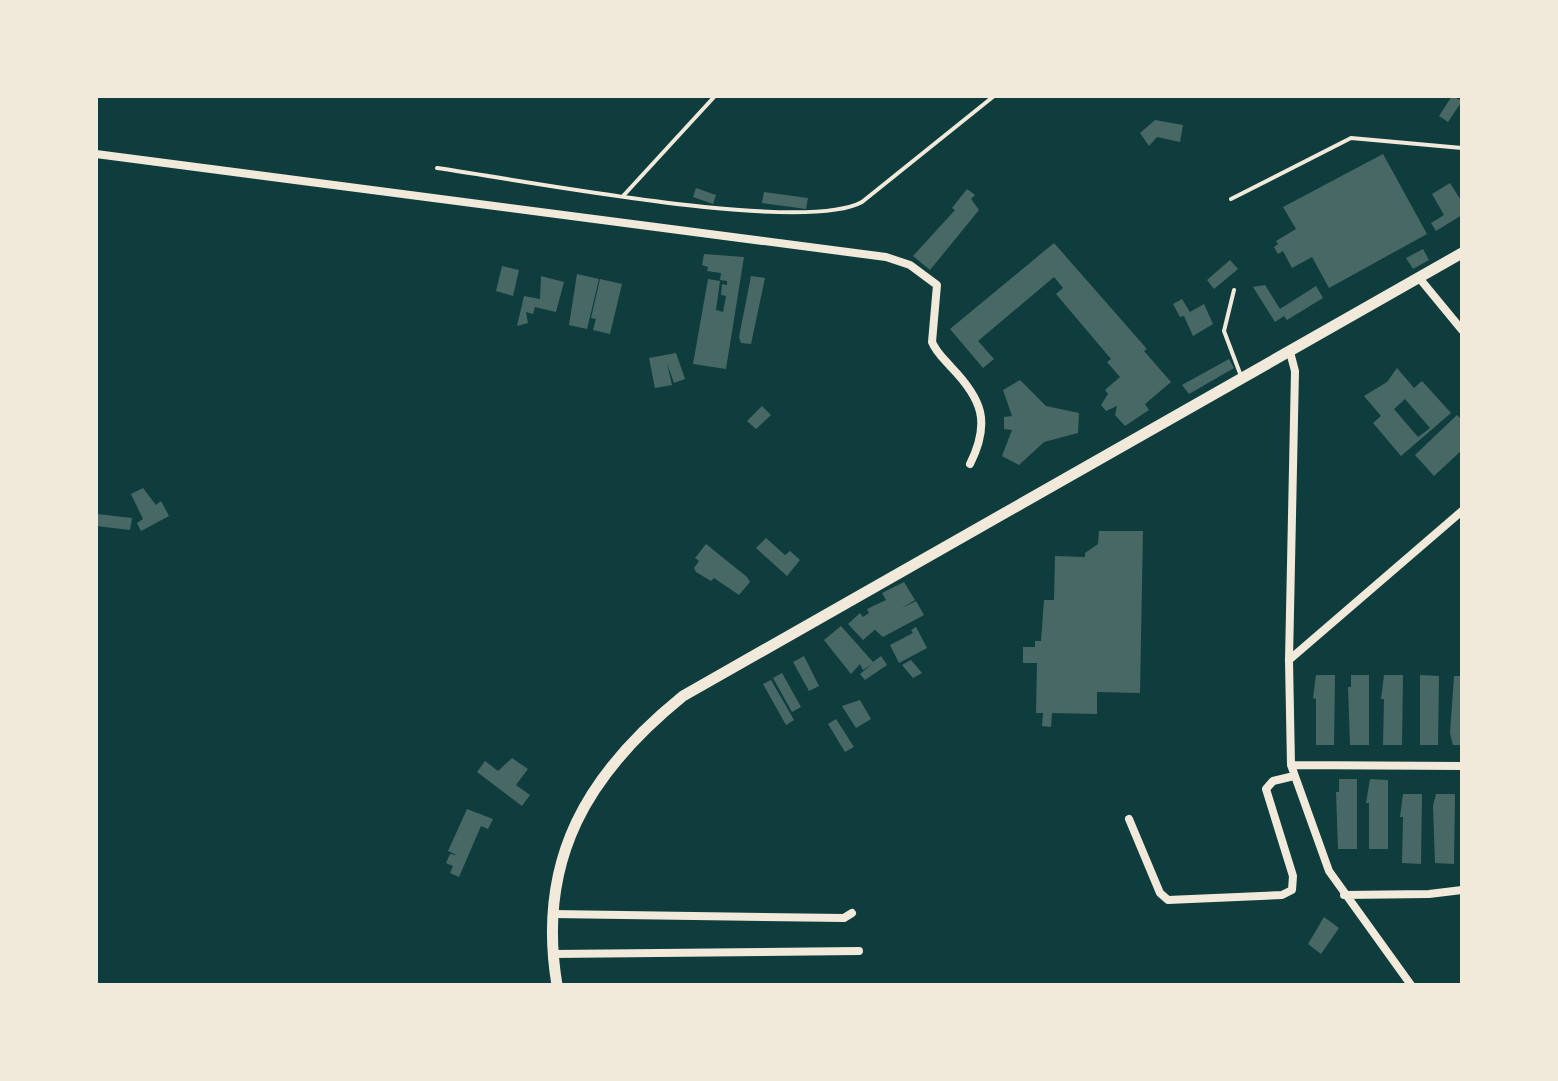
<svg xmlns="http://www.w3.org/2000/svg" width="1558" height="1081" font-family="'Fira Sans Condensed',sans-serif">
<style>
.building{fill:#486865;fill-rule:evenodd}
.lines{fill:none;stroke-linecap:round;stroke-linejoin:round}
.service{stroke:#f1e9da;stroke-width:4}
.minor{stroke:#f1e9da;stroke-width:8}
.tertiary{stroke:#f1e9da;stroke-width:11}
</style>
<rect width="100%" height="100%" fill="#0f3d3e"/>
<path class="building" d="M1452,96L1462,101L1448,122L1439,116Z
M1155,120L1183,125L1180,142L1157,137L1149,146L1140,133Z
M1383,154L1427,234L1329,288L1312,257L1292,268L1283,251L1278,254L1274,247L1278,244L1276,241L1296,229L1283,207Z
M1450,183L1462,202V215L1436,231L1431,223L1444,215L1432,194Z
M696,188L716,195L713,204L693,197Z
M967,189L975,195L971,199L979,210L930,270L913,256L955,210L952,208Z
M764,192L808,198L806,209L762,203Z
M1054,243L1147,349L1144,351L1171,382L1145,404L1149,410L1125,426L1115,415L1117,406L1106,411L1101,405L1108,394L1105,390L1120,377L1107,362L1111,359L1056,294L1063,288L1054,277L978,341L994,359L983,368L950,329Z
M1423,249L1429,260L1413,269L1406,258Z
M704,254L744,257L726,369L693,364L708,279L720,281L716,310L723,312L726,296L721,295L722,284L727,285V281L720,280L721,273L707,271L708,267L702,265Z
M1230,260L1238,269L1214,289L1207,280Z
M502,266L519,270L513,296L496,291Z
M577,274L599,279L587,329L569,325Z
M541,276L564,282L556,312L535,307L533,314L526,312L528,323L517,326L524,296L540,299Z
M751,276L765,278L751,344L741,343L739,337Z
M600,279L622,284L610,334L593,330L596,319L591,318Z
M1265,285L1280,309L1316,286L1323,298L1287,320L1284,316L1275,322L1253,287Z
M1182,299L1190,312L1204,304L1213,324L1193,336L1184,316L1180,317L1173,304Z
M676,353L685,379L674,383L667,363L672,385L655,388L649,358Z
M1229,359L1234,368L1189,394L1182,385Z
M1397,368L1414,388L1422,381L1451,413L1401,456L1373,423L1381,416L1364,396L1387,382ZM1405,399L1430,428L1418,437L1394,409Z
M1020,380L1046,406L1079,413L1078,433L1044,442L1019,465L1002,456L1012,430L1004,429V417L1012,416L1003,390Z
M762,406L771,415L756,429L747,421Z
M1457,415L1462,420V450L1434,476L1415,455Z
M143,488L156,505L161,501L169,516L141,531L137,523L143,519L131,494Z
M97,514L132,518L130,530L96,526Z
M1099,531H1143L1140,693L1097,692V714L1052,713L1051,727L1042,726L1043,713H1036L1037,663H1023V647H1035V641H1041L1044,600H1054L1055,556L1085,557V553L1098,544Z
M766,538L785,555L790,551L800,560L787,576L756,548Z
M706,544L747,577L750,582L739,595L714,578L711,581L696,572L694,568L699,561L695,558Z
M904,582L915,600L902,608L916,601L924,615L883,637L875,630L878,627L863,640L848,624L860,613L863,617L869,613L867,609L886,600L882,593Z
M841,626L873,662L881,656L887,665L865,680L860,674L872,664L863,670L860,664L851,674L824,640Z
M916,627L927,648L899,663L890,645L913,633L911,630Z
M804,656L819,686L809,691L793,662Z
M911,660L922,673L913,678L902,665Z
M782,673L801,707L792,712L773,678Z
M1316,675H1335L1334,745H1316V699L1313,698Z
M1351,675H1369V745H1350L1348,687H1351Z
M1384,675H1403L1402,745H1383L1384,699H1381Z
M1420,675L1439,676L1438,745H1420Z
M1454,676H1462V745H1453L1450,733Z
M771,680L794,720L786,725L763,684Z
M860,700L871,719L856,728L842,706Z
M836,719L854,747L845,752L828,724Z
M512,758L528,769L516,785L530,795L522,806L477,772L485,761L498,771Z
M1339,779H1357V849H1338L1336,792H1339Z
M1370,779L1388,780V849H1369V803H1366Z
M1403,794H1422L1421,864L1402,863L1403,817H1400Z
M1436,794H1455L1454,864L1435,863L1433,806Z
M467,809L493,819L488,829L481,826L459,877L450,873L453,866L446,863L450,854L457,855L448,851Z
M1324,917L1339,928L1321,954L1308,944Z"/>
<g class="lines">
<path class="service" d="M437,168C517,179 802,235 862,202L994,96
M624,195L715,96
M1231,199L1351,138L1462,148
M1234,290L1224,331L1241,376"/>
<path class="minor" d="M96,154L886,257L910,265L937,285L932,342C936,352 944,359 951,367C982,399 991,422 970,464
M1420,279L1462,330
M1290,352L1295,371L1289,660L1291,765L1329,871L1411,985
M1289,660L1462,511
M1291,765L1462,766
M1129,819L1160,893L1168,900L1282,895L1292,890L1293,876L1266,789L1273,781L1294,776
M1344,895L1429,894L1462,890
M552,914L844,918L852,913
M552,954L859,951"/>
<path class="tertiary" d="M557,985C536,859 588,773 683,696L1462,253"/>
</g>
<rect width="1558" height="1081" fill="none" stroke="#f1e9da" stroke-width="196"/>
</svg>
